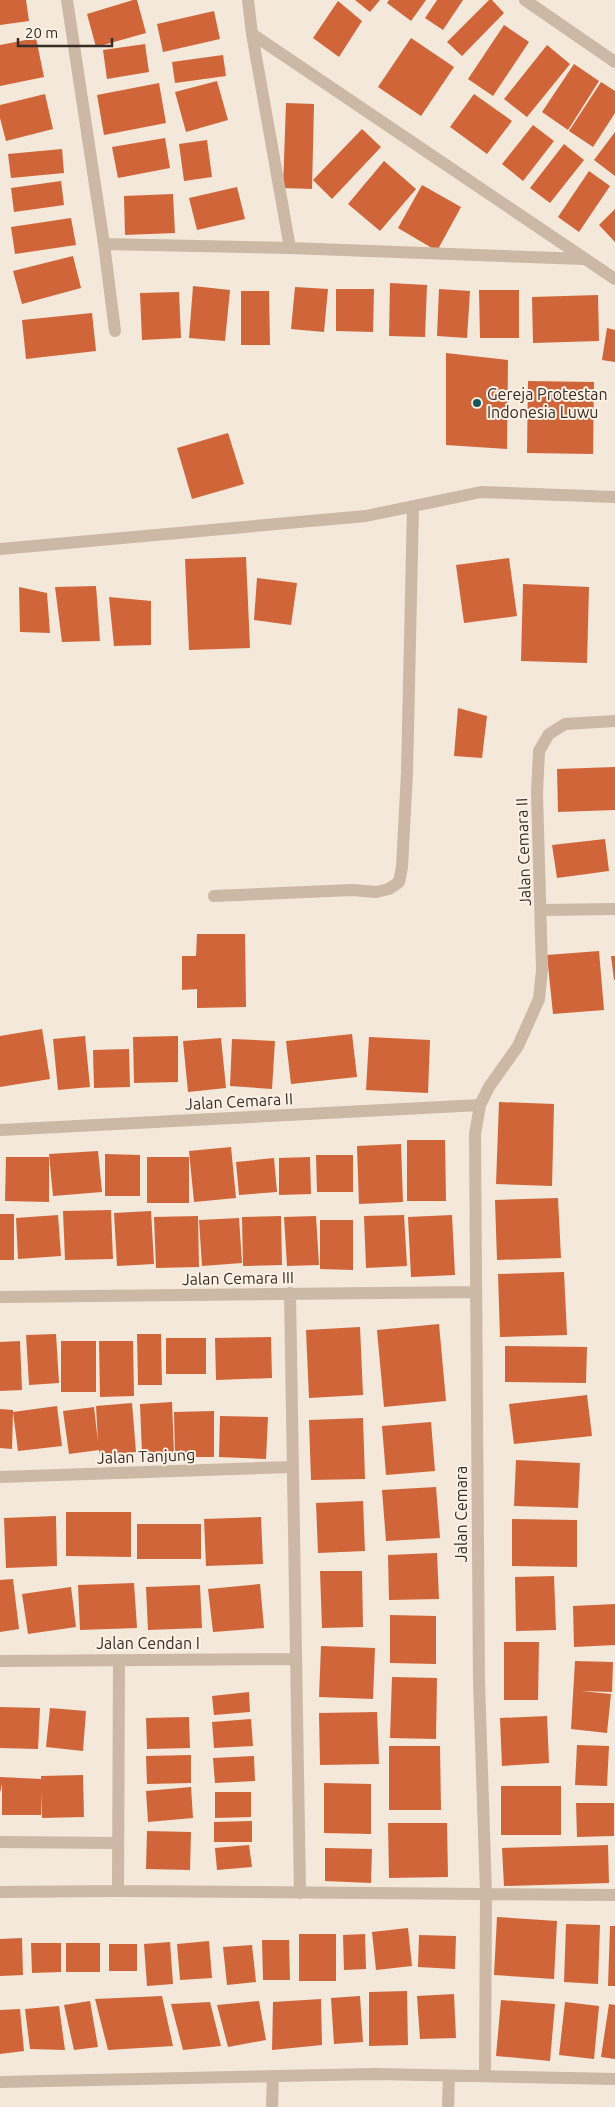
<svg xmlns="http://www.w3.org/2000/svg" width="615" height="2107" font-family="Ubuntu,sans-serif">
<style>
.building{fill:#d0653a}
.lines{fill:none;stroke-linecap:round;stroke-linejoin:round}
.minor{stroke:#ccb8a4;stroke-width:12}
.poi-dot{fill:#18555c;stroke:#fbf2e5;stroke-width:2}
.labels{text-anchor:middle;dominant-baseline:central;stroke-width:4;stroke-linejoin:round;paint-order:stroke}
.poi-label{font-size:16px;fill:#372c26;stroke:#fbf2e5;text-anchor:start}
.street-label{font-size:16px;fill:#372c26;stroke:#fbf2e5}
</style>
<rect width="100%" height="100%" fill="#f3e8d9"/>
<path class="building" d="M0,0H26L29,21L0,25Z
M133,0H137L146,33L96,47L87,14Z
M355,0H380L370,12Z
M389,0H426L411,21L387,3Z
M437,0H463L443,30L425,18Z
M489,0H492L504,13L462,56L447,42Z
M338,1L362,21L339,57L313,38Z
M214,11L220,39L163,52L157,24Z
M504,25L529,42L493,96L468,79Z
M36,38L44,77L0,86V45Z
M411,38L454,67L421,116L378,87Z
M145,44L149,72L107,79L103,50Z
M547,45L570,64L527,117L504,99Z
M223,55L226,76L175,83L172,62Z
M574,64L599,81L568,130L542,112Z
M217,81L228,120L186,132L175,92Z
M601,82L615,91V113L593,147L569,131Z
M159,83L166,123L104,135L97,95Z
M45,94L53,129L6,141L0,118V105Z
M474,94L512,121L487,154L450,127Z
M286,103L314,104L312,189L283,188Z
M533,125L554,141L523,181L502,164Z
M362,129L381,147L332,199L313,180Z
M615,132V176L594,160Z
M165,138L170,168L118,178L112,147Z
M207,140L212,177L184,181L179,144Z
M564,144L584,160L550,203L530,188Z
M62,149L64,173L11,178L8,154Z
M384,161L416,189L380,231L348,204Z
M589,171L610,186L579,232L558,217Z
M61,181L64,205L14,212L11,188Z
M422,185L461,207L437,251L398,228Z
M237,187L245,219L197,230L189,198Z
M173,194L175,233L125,235L124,196Z
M615,209V242L599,225Z
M71,218L76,245L15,254L11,227Z
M73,256L81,288L22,304L13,271Z
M390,283L427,285L425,337L389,336Z
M193,286L230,290L225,341L189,338Z
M295,287L328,289L324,332L291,329Z
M336,289H374L373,332L336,331Z
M439,289L470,291L467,338L437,336Z
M479,290H519V338H480Z
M241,291H269L270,345H241Z
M179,292L181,338L142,340L140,293Z
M598,295L599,341L533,343L532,297Z
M92,313L96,351L26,359L22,320Z
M607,328L615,330V362L602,360Z
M446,353L508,360L507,449L446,445Z
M528,381L594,382L593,454L527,453Z
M228,433L244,484L192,499L177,448Z
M246,557L250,648L189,650L185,559Z
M509,558L517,616L464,623L456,565Z
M257,578L297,583L291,625L254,620Z
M523,584L589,587L587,663L521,661Z
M96,586L100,641L62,642L55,587Z
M19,587L47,593L50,633L20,632Z
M109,597L151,601V645L114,646Z
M458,708L487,716L482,758L454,756Z
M615,767V810L558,812L557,769Z
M605,839L609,871L557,878L552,845Z
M197,934H245L246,1007L197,1008V989L182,990V956H196Z
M599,951L604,1010L553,1014L547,955Z
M611,956H615V980H614Z
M42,1029L50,1079L0,1087V1036Z
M352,1034L357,1077L291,1084L286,1041Z
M85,1036L90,1087L58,1090L53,1039Z
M178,1036V1082L134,1083L133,1037Z
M369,1037L430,1040L428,1093L366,1090Z
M221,1038L226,1088L188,1092L183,1041Z
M232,1039L275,1041L272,1089L230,1086Z
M129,1049L130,1087L94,1088L93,1050Z
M499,1102L554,1104L552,1186L496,1184Z
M407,1140H445L446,1201H407Z
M401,1144L403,1202L359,1204L357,1146Z
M231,1147L236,1198L194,1202L189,1151Z
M98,1151L102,1192L53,1196L49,1154Z
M105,1154L140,1155V1196H105Z
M316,1155H353V1192H317Z
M6,1157H49V1202L5,1201Z
M147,1157H189V1203H147Z
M310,1157L311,1194L279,1195V1158Z
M274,1158L277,1192L239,1195L236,1162Z
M558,1198L561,1258L497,1260L495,1200Z
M111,1210L113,1259L65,1260L63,1211Z
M151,1211L154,1264L117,1266L114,1213Z
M0,1214H14V1260H0Z
M58,1215L61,1256L18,1259L16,1218Z
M404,1215L407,1266L366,1268L364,1216Z
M452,1215L455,1275L411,1277L408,1217Z
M198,1216L199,1267L156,1268L154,1217Z
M281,1216L282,1265L243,1266L242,1217Z
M316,1216L319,1265L287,1266L284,1217Z
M239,1218L242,1263L202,1266L199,1220Z
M320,1220H353V1270L320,1269Z
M564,1272L567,1335L500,1337L498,1274Z
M439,1324L446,1401L384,1407L377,1330Z
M360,1327L363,1395L309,1398L306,1330Z
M56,1334L59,1383L29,1385L26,1335Z
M137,1334H161L162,1385H138Z
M271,1337L272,1378L216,1380L215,1338Z
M166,1338H206V1374H166Z
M20,1341L22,1390L0,1391V1342Z
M61,1341H96V1392H61Z
M99,1341H133L134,1396L100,1397Z
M505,1346L587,1347L586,1383L505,1382Z
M587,1395L592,1436L514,1444L509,1404Z
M172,1402L174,1453L142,1454L140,1404Z
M132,1403L136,1452L100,1455L99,1450L69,1454L63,1411L94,1407L98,1442L96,1406Z
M57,1406L62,1446L18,1451L13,1412L12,1449L0,1448V1409L13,1410V1412Z
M214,1411V1457H175L174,1412Z
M220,1416L268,1417L266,1459L219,1457Z
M363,1418L365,1479L311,1480L309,1420Z
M431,1422L435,1471L386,1475L382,1426Z
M516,1460L580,1463L578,1508L514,1506Z
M436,1487L440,1538L386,1541L382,1490Z
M363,1501L365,1551L318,1553L316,1503Z
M66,1512H131V1557L66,1556Z
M56,1516L57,1566L6,1568L4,1518Z
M261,1517L263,1564L206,1566L204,1519Z
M512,1519L577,1520V1567L512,1566Z
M137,1524H201V1559H137Z
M437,1553L439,1599L389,1600L388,1555Z
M320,1571H362L363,1627L322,1628Z
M554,1576L556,1630L516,1631L515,1577Z
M13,1579L19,1629L0,1632V1580Z
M134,1583L137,1628L80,1630L78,1585Z
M260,1584L264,1628L213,1632L208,1589Z
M200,1585L202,1628L148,1630L146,1587Z
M71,1587L76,1627L28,1634L22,1594Z
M615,1604V1645L574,1647L573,1606Z
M390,1615L436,1616V1664L390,1663Z
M504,1642H539L538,1700H504Z
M321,1646L375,1648L373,1699L319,1697Z
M575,1661L613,1662L612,1692L581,1691L611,1694L607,1733L571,1729Z
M392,1677L437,1678L436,1739L390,1738Z
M249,1692L250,1712L214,1715L212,1696Z
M0,1707L40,1708L38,1749L0,1748Z
M50,1708L86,1711L83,1751L46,1747Z
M377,1712L379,1764L320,1765L319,1713Z
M547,1716L549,1763L502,1766L500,1718Z
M189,1717L190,1748L147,1749L146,1718Z
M251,1719L253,1746L214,1748L212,1722Z
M577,1745L609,1746L607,1786L575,1785Z
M389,1746H440L441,1810H389Z
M191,1755V1783L147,1784L146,1756Z
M254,1756L255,1781L215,1783L213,1758Z
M83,1775L84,1817L42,1818L41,1793V1815H2V1784L0,1793V1777L41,1779V1776Z
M324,1783L371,1784V1834L324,1833Z
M501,1786H561V1835H501Z
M191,1787L193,1818L148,1822L146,1791Z
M215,1792H251V1817L215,1818Z
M576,1803H614V1836L577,1837Z
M252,1821V1842H214V1822Z
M388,1823H447L448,1877L389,1878Z
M147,1831L191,1832L190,1870L146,1869Z
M249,1845L252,1867L217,1870L215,1848Z
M608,1845L609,1883L504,1886L502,1848Z
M325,1848L372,1849L371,1883L325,1881Z
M497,1917L557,1921L554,1979L494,1975Z
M566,1924L600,1925L598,1984L564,1982Z
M610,1926H615V1986H608Z
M408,1928L412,1966L376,1970L372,1932Z
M299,1934H336V1981H299Z
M365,1934L366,1969L344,1970L343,1935Z
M419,1935L456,1936L455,1969L418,1967Z
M22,1938L23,1975L0,1976V1939Z
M262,1940H289L290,1980H263Z
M209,1941L212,1978L180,1980L177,1944Z
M170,1942L173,1984L147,1986L144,1944Z
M31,1943H61V1972L32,1973Z
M66,1943H100V1972H66Z
M109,1944H137V1971H109Z
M252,1945L256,1982L227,1985L223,1947Z
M407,1991L408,2045L369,2046V1992Z
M454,1994L456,2038L420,2039L417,1996Z
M162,1996L173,2046L108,2050L95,1999Z
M360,1996L363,2042L334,2044L331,1998Z
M321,1999L322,2045L272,2050L273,2002Z
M501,2000L555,2004L550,2061L496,2056Z
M90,2001L98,2047L74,2050L64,2005Z
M259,2001L266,2040L228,2047L217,2005Z
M210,2002L221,2046L183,2050L171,2004Z
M565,2002L599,2006L594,2059L559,2055Z
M609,2004L615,2005V2059L601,2057Z
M59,2006L65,2050L30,2049L25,2009Z
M20,2009L24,2051L0,2054V2010Z"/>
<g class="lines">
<path class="minor" d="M67,0L104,244L115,331
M248,0L252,34L615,279
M525,0L615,62
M252,34L290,248
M104,244L290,248L584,259
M0,549L366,516L481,492L615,497
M214,896L352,890L376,892L389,889L399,882L402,867L407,773L413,507
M541,910L615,909
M0,1130L480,1105
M290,1293L300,1893
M0,1297L476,1292
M0,1477L292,1467
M0,1661L296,1659
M0,1842L117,1843
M118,1891L119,1660
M0,1892L118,1891L615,1895
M485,2076L486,1893L479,1682L475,1134L480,1105L489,1087L518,1046L539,999L542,970L537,793L539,751L549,734L565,724L615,721
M0,2082L375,2074L615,2079
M272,2107L273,2077
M448,2107L449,2076"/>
</g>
<circle class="poi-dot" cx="477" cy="403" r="5"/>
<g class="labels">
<g class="poi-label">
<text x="487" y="394">Gereja Protestan<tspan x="487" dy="18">Indonesia Luwu</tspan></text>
</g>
<g class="street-label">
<text transform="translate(523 852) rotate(-92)">Jalan Cemara II</text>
<text transform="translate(239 1101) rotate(-3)">Jalan Cemara II</text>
<text transform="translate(238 1278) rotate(-1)">Jalan Cemara III</text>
<text transform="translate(146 1456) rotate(-2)">Jalan Tanjung</text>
<text transform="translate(461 1514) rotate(-90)">Jalan Cemara</text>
<text x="148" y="1643">Jalan Cendan I</text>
</g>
</g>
<path d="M18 38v8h94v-8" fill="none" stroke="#372c26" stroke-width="2.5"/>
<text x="25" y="38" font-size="15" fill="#372c26" stroke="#fbf2e5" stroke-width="4" paint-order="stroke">20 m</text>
</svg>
